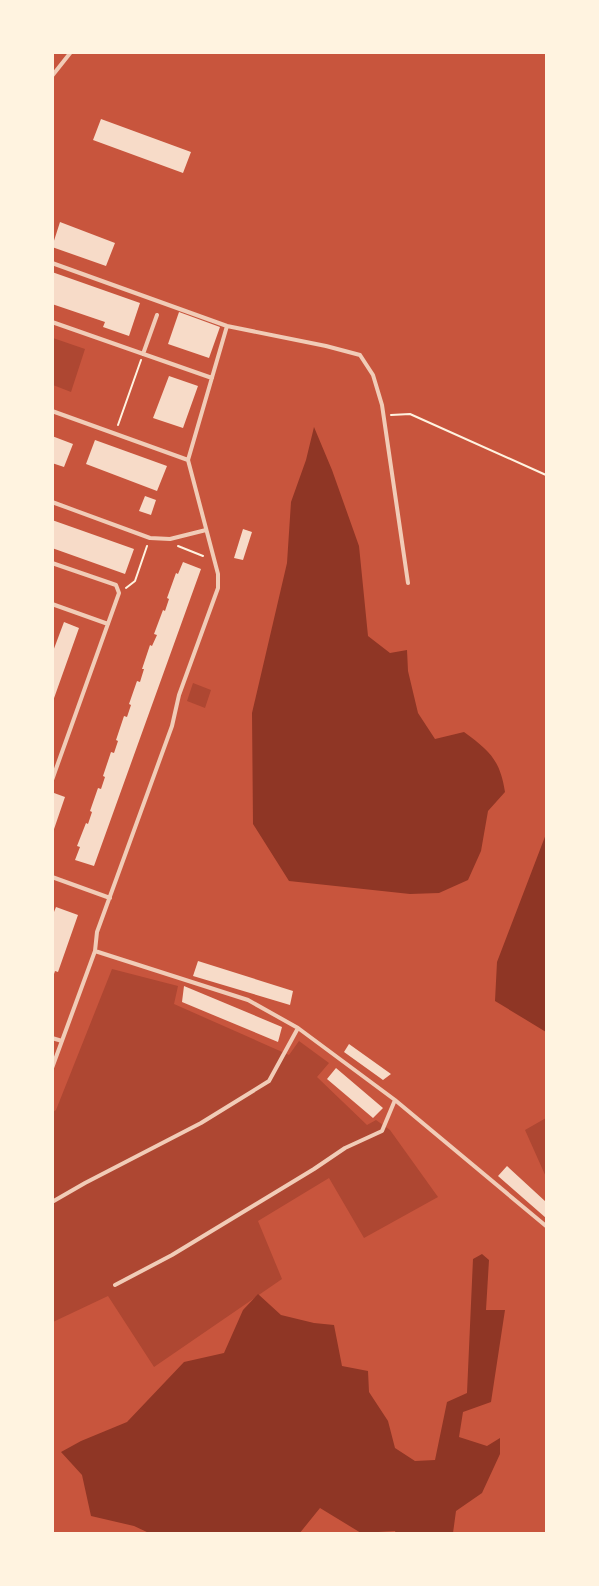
<svg xmlns="http://www.w3.org/2000/svg" width="599" height="1586" font-family="'PT Sans',sans-serif">
<style>
.green{fill:#ae4732}
.water{fill:#8f3625}
.building{fill:#f7dbc8}
.lines{fill:none;stroke-linecap:round;stroke-linejoin:round}
.path{stroke:#fff3e0;stroke-width:2}
.service{stroke:#f1ccb7;stroke-width:4}
</style>
<rect width="100%" height="100%" fill="#c8553d"/>
<path class="green" d="M53,338L85,349L71,392L53,385Z
M193,683L211,690L205,708L187,701Z
M112,969L178,986L174,1004L289,1055L299,1041L329,1063L317,1077L367,1125L376,1120L390,1130L438,1197L364,1238L329,1178L258,1221L282,1279L154,1367L108,1296L53,1322V1112L56,1110Z
M546,1118V1177L525,1130Z"/>
<path class="water" d="M314,427L332,470L359,546L368,636L390,653L407,650L408,671L418,713L435,739L464,732C490,751 500,760 505,792L488,811L481,851L468,880L439,893L410,894L289,881L253,824L252,713L287,563L291,502L306,460Z
M546,834V1032L495,1001L497,962Z
M482,1254L489,1260L486,1310H505L491,1402L463,1412L459,1437L487,1446L500,1438V1454L482,1493L456,1511L453,1533L396,1534L395,1531L361,1533L320,1508L299,1534L149,1533L134,1526L91,1516L82,1475L61,1452L81,1441L127,1422L184,1362L224,1353L243,1310L258,1294L281,1315L314,1323L334,1325L342,1366L368,1371L369,1392L388,1421L395,1448L415,1461L435,1460L447,1402L467,1393L473,1259Z"/>
<path class="building" d="M101,119L191,152L183,173L93,140Z
M60,222L115,243L106,266L52,247Z
M52,272L140,303L129,336L103,327L105,322L52,304Z
M179,312L220,327L209,358L168,344Z
M169,376L198,386L183,428L153,418Z
M52,436L73,444L64,467L52,463Z
M95,440L167,466L157,491L86,464Z
M145,496L156,500L151,515L139,511Z
M52,520L134,549L125,574L52,548Z
M243,529L252,532L243,560L234,558Z
M183,562L201,569L94,866L75,860L80,847L77,846L86,823L88,824L92,812L90,811L98,788L101,789L105,777L103,776L111,752L114,753L118,741L116,740L124,716L127,717L131,705L129,704L137,681L140,682L144,669H142L150,645L152,646L157,635L154,634L163,610L165,611L169,599L167,598L176,573L178,574Z
M64,622L79,628L53,701L52,654Z
M54,793L65,797L53,832L52,797Z
M56,907L78,915L58,972L55,971L53,977L52,917Z
M198,961L293,991L290,1005L193,976Z
M184,986L282,1027L278,1042L182,1002Z
M349,1044L391,1074L383,1080L344,1052Z
M336,1068L383,1108L373,1118L327,1079Z
M507,1166L546,1202V1218L498,1176Z"/>
<g class="lines">
<path class="path" d="M391,415L410,414L546,475
M118,425L141,360
M178,546L203,556
M126,588L135,581L147,546"/>
<path class="service" d="M52,76L71,52
M52,263L227,326L326,346L360,355L373,375L382,405L408,583
M52,322L212,378
M143,354L157,315
M52,411L188,460
M52,502L150,538L170,539L206,530
M52,563L116,585L119,593L52,780
M52,604L108,624
M52,877L110,898
M95,951L248,1000L298,1028L395,1100L546,1226
M52,1038L62,1041
M52,1068L95,951L97,932L172,726L179,695L218,588V574L188,460L227,326
M52,1202L85,1183L201,1123L269,1081L298,1028
M115,1285L172,1255L314,1169L345,1148L382,1131L395,1100"/>
</g>
<rect width="599" height="1586" fill="none" stroke="#fff3e0" stroke-width="108"/>
</svg>
